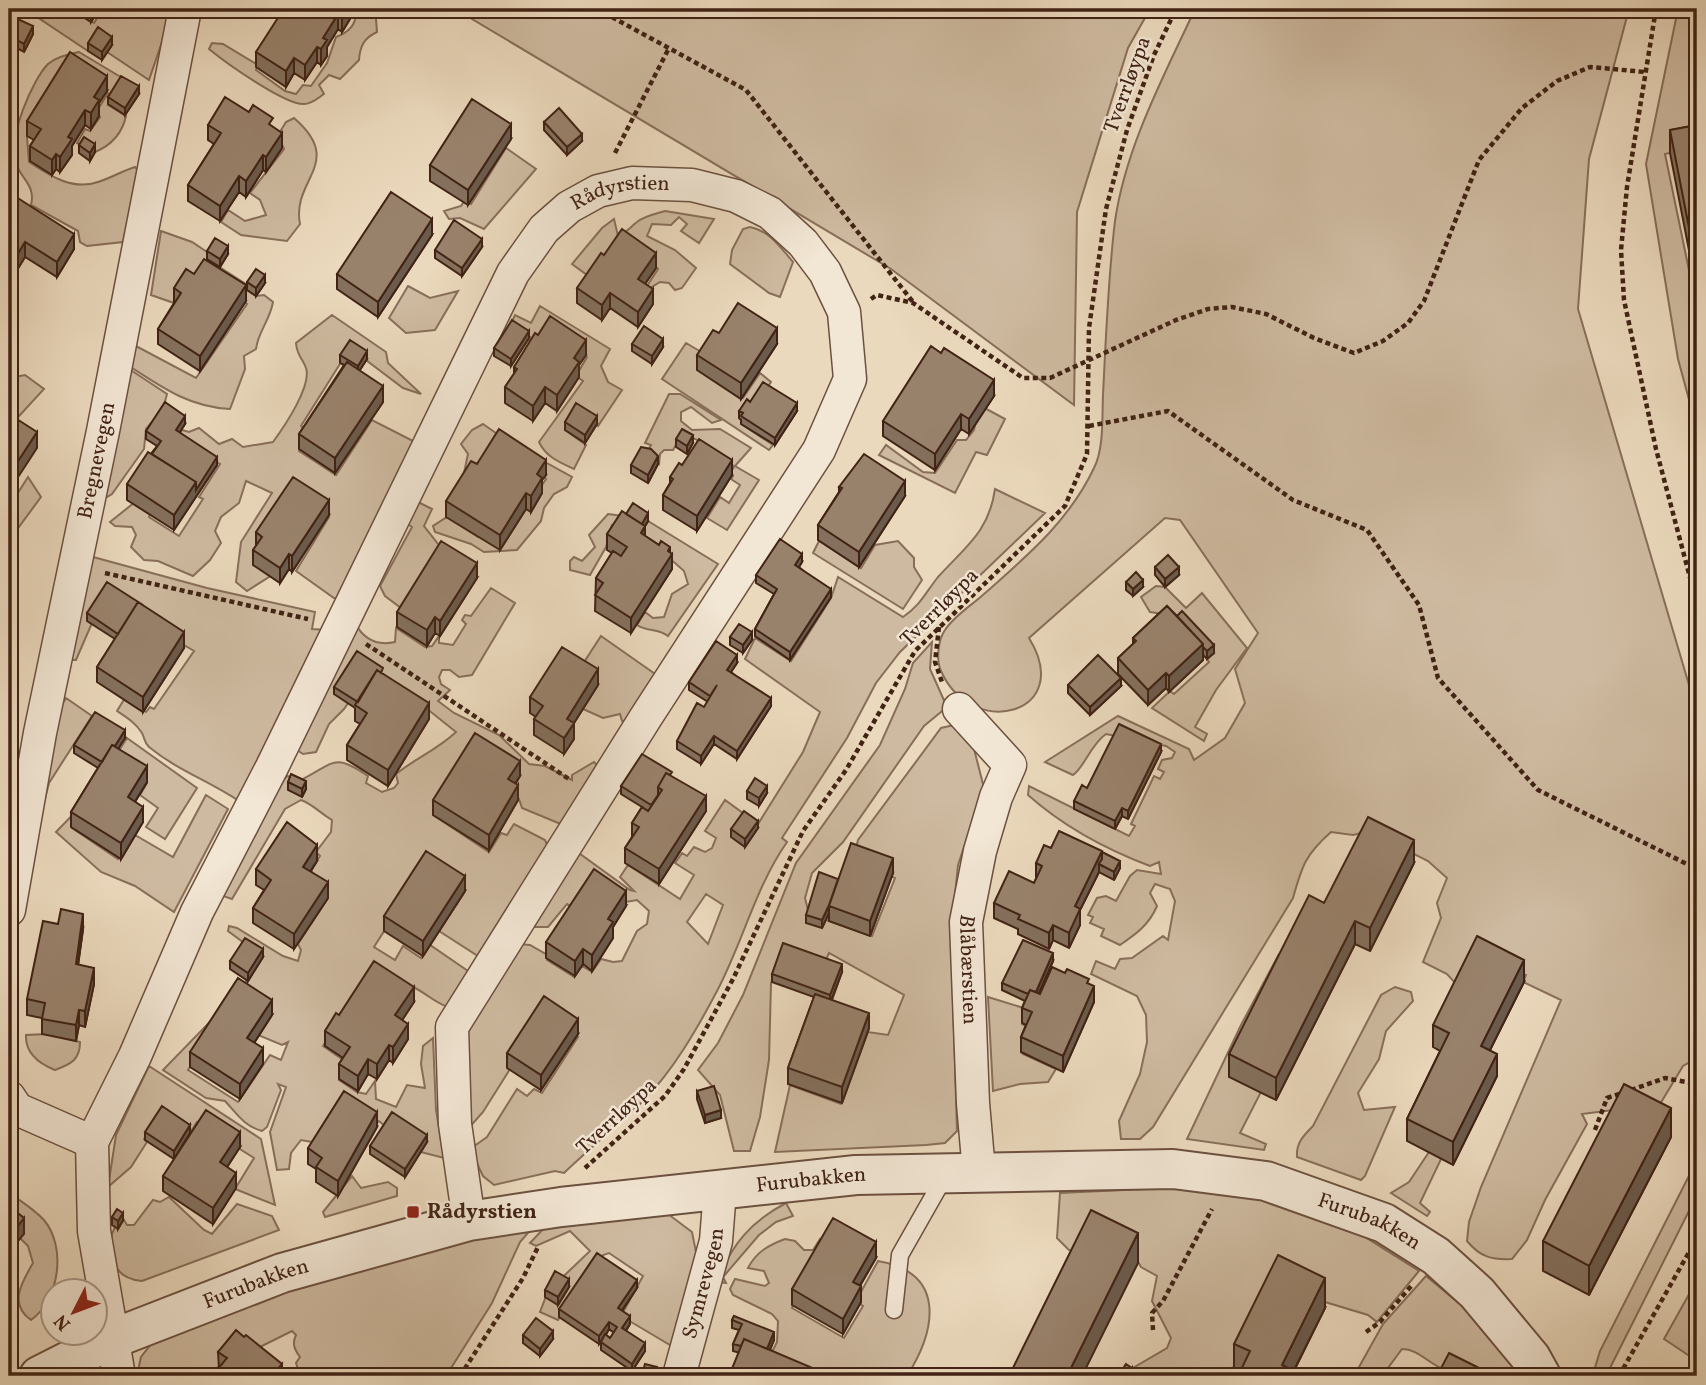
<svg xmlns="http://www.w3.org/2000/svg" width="1706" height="1385" font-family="Vollkorn,serif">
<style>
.green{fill:#cebaa0;stroke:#886e5a;stroke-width:2;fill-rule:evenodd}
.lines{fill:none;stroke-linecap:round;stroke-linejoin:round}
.service-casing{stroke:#6c503f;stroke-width:19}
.minor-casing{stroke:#6c503f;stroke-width:35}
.tertiary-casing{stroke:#6c503f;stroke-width:42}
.path{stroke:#412315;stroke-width:4.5;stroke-dasharray:5 3.5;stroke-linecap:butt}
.service{stroke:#f2e6d4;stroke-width:16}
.minor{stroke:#f2e6d4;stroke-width:32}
.tertiary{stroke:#f2e6d4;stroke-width:38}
.wall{fill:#84705d;stroke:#412315;stroke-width:2;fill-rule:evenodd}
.shaded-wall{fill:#6b5b4c;stroke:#412315;stroke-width:2}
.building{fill:#99826c;stroke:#412315;stroke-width:2}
.poi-dot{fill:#8f2418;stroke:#f2e6d4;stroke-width:2.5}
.labels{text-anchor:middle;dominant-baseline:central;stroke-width:5;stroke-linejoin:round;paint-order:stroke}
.street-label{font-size:21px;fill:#412315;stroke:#f2e6d4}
.poi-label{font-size:21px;font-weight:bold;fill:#412315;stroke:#f2e6d4;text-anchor:start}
</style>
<rect width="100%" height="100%" fill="#ebd9bd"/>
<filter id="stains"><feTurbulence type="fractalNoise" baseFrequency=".00286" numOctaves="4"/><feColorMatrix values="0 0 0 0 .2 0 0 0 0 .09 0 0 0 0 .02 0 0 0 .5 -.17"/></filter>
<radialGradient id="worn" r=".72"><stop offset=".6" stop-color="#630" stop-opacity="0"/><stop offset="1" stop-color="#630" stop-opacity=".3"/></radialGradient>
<path class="green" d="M25,9H71L94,23L103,9H169L165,33L149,80L107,52L88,51Z
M350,9H369L376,19L377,32C364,38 360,46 359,60L340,79L329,75L319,85L324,94C318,98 312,104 304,104C285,105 226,63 209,49L212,43L223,44L258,65L256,70L285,91L296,94L303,85L311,86L327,63L336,37C347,33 356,26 356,13Z
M463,9H1150L1128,48L1077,212L1074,405L891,269L472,19Z
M1195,9H1629L1589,159L1578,309L1697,712V1058L1683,1066L1651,1119L1621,1109L1582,1114L1587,1124L1545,1200L1527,1240L1512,1259C1492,1260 1480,1257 1467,1241L1469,1222L1481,1187L1561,1000L1523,982L1526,975L1480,953L1457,985L1447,974L1423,962L1441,918L1437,903L1447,878L1428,861L1369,831L1353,835L1331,832C1305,855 1302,866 1293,898L1153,1127L1140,1139H1121L1119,1121L1140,1074L1147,1042L1146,1015L1137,996L1091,974L1096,961L1115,969L1120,959L1132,958L1163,936L1168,940L1175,901L1170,889L1155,884L1150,893L1157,906C1149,925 1136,934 1120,945L1101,936L1104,929L1090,923L1093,917L1088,915L1097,898L1106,896L1116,901L1130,876L1137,870L1161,874L1159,862L1150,866C1105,849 1064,827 1028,795L1029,786L1129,836L1135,826L1131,824L1154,776L1160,779L1164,772L1158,769L1162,760L1172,758L1175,752L1166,746L1106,734C1091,744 1084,768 1073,775L1045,762L1118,716L1189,749L1194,760L1225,738L1245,703L1235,669L1258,633L1180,520L1165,518L1029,638C1076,714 972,741 941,671C936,660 938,640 945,630C954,616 972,605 984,594C1027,556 1069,521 1094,468C1104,449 1102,417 1103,395C1106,337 1108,279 1115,221C1126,146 1164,76 1195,9Z
M1678,9H1697V147L1665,154L1697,309V429L1678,359L1646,164Z
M79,52L124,79L108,105L126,116C122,134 112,145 95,152L77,143L85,129L90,131L100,117L95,114L108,93L70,69L27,137L29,162C49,175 72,191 98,182C111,178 122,171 135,167L141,175L123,242L87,246L80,242L78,231L31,205C36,184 20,179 15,161C8,138 32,80 48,64C56,57 68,54 79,52Z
M294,118C346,163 291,179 300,224L287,241L241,235L221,222L228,210L245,221L266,215L260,200L250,193L284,149L278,135L286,122Z
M506,148L536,169L484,229L460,218L449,219L444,211L461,206L465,200L471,204Z
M665,211L714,219L699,243L681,231L687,224L679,217L671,225L652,224L647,236L675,250L696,268L682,288L675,290L669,283L660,282L650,288L647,286L658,269L624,247L587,275L572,264L602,228L614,219L618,236C628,232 629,228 637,222C644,216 655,214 665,211Z
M750,227C770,231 780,247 793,262L780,297L769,293L730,264L732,250L743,229Z
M161,231L192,242L210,254L207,259L249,286L247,290L256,296L264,295L273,302C270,320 258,332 256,349L244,356L245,369L230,409C188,407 160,386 126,364L128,353L136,346L196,378L247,304L205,274L174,303L151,295Z
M408,286L430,298L458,291L435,330L406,333L389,318Z
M540,306L610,349L601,366L608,382L622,390L598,426L577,412L565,430L586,445L574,469C559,462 546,457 539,442L583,381L576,376L587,357L549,333L530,341L509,328L515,315L531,323Z
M332,315L386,352L388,363L421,394L403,388L350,348L301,426L311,433L299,451L336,475L372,420L415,442L341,600L334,598L296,571L329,517L292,493L272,575L247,591L236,582L241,542L272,493L246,481L239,503L221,517L215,531L221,543L210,560L193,576L158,561L144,560L131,547L136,535L132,527L115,526L110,522L135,502L151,512L149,517L179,536L203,499L199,497L220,464L178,437L182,430L189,432L199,428L219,444L232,439L243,447L273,442C284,427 312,386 306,368C302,357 297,356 296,343Z
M686,343L708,356L700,370L743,398L760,373L771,382L743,425L773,445L769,450L662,379Z
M126,367L167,394L163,409L146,429L144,449L112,494L107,497L103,494Z
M25,375L44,389L9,427V378Z
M669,394H680L721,420L712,423L691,407L681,412V421L692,430L720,429L751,448L735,466L759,480L727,530L707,518L720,497L729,503L740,485L731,479L733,476L730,473L734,467C726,454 694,435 681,436L673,450H664L660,454L659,464L645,456L651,445L645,443Z
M979,405L1005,419L987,455L976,452L955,493L879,455L886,445L923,472L935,473L957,440H966L974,430Z
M483,424L503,438L477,481L464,473L468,454L461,444L472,430Z
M545,462L572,477L567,487L554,494L544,508L541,521L517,550L484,552L471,544L435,532L433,526L447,517L478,537L483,531L503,542L546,479L543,476Z
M28,477L41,497L16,531L9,557V501L14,499Z
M995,489L1045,513L900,652L876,683L847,738L782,838L787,842C755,888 743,942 717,991C697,1029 673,1071 643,1101C617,1126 590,1148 564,1173L555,1171L494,1185L483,1176L470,1149L487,1137L517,1089L527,1096L534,1089L542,1093L578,1037L544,1015L483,1112L467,1130V1029L518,944L530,945L549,956L547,960L574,977L582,966L592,972L601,959L613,962L622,961L637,931L647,924L649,911L637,900L578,910L567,904L548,927H529L576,851L630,890L634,891L620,877L628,865L680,899L694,875L675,863L682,853L687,856L694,847L705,852L712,848L716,838L705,831L725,800L758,824L803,752L820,712L745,659L755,638L791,661L831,598L838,577L903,617C920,606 926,592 938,577C965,547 989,532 995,489ZM706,894L723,905L708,944L687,922Z
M416,501L432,509L424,526L442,549L401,608L385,596L380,586L412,527L405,522Z
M608,514L623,516L620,523L612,525L606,547L590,575L570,570V561L574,557L582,561L595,547L589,535Z
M648,521L718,564L668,636C658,628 647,632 637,625L645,612L653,618L664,617L672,594L688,584L684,571L641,533Z
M819,541L861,568L875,545L898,541L914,558V567L922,580L903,609L813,553Z
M93,557L207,588L315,612L312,629L327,630L239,801C209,781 177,770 149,747C144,742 145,739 142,733C136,723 126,717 117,711L125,698L146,712L150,707L154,709L194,651L141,619L92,623L76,660H71Z
M1156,586L1165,587L1186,608L1202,593L1247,648L1216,690L1195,727L1207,734L1204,741L1152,708L1170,691L1174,694L1209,662L1207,659L1213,653L1170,615L1150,612L1141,597Z
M491,588L515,603L472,675L459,677L450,670H442L439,677L441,684L450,690L438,701L454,713L499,735L529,764L545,766L572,780V775L594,762L598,766L563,825L522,808L519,799L475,750L433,815L489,852L501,833L507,835L514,824L545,840L548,847L478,956L439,931L464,893L425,867L374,947L395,960L403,946L421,958L430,945L468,971L448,1007C435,1003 426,993 413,987L334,1029L323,1046L349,1064L339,1080L357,1092L366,1094L375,1081L376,1099L396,1107L407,1085L425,1088L421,1064L423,1046L433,1038L436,1110L444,1158L413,1150L379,1121L372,1128L312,1142L301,1140L291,1153L289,1169L277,1170L270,1132L286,1087L278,1084L281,1090L267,1127L262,1131C244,1126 237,1114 225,1101L206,1098L163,1070L237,994L263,957L228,931L229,926L237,928L283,956L298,961L301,950L298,944L326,901L302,885L320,856L316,852L331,832L332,820C320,813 314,805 301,800L285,809L232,899L223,896L272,794L287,776L301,780C335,763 333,752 368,776L366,783L382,792L394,788L398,783L396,774C416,758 437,750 456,732L426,708L363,681L344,709L329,724L316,752L303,754L297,750L355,623C364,640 377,646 395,642L396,628L425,647L432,646L439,636V643L453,645L466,624L462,620L465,615L471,616ZM237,994L258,1035L282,1045L288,1042L281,1060L270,1055L238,1102L188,1070Z
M601,636L658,676L630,724L622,721L620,714L603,718L583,709L597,686L577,673Z
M932,642L930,669L947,707L924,726L843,842L812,873L805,898L809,914L872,936L895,878L853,861L858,840L941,728L954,725L972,741L984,788L958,865L951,935L957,1131L945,1143L926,1145L775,1152L790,1085L841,1104L868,1032L888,1035L904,995L829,953L823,967L783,953L771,983L769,1060L760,1117L750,1151H734L720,1095L698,1070L718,1043L743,995L796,863L880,745L905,689L913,663Z
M66,698L92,716L49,783L43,806L60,708Z
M127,738L197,788L165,839L146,827L158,808L140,795L147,783L113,760Z
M206,795L228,809L174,912L135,886L101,872L56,832L82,805L90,802L72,828L118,859L135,835L173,857Z
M1279,954L1263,1088L1240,1133L1266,1144L1264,1150L1187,1139L1241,1025Z
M1395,987L1411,992L1413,1001L1386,1031L1379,1059L1358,1093L1364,1110L1395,1107L1365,1176L1361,1180L1297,1157C1296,1143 1303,1136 1313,1126L1381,995Z
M988,997L1030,1010L1022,1024L1033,1031L1023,1054L1056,1069L1048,1082L1020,1084L993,1091Z
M47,1034L80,1042C80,1060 71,1064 55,1070C40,1064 25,1054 26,1035Z
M149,1066L261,1139L275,1205L235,1189L254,1158L197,1122L190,1133L160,1114L144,1139L147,1142L131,1167L108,1187L116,1135Z
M1431,1149L1443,1155L1420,1203L1430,1212L1427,1216L1391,1193L1409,1182Z
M1697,1160V1195L1606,1376H1599L1594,1371L1600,1351Z
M352,1176L361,1188L388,1182L397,1188V1196L325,1217L323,1212Z
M1187,1187L1275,1199L1357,1232L1419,1271L1377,1322L1368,1315L1325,1302L1278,1279L1233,1368L1213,1376H1132L1126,1372L1167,1348L1171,1338L1152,1301L1157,1276L1141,1267L1137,1260L1069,1250L1057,1238L1060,1193Z
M9,1193C21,1201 34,1209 44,1220C67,1248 59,1300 31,1320C8,1304 22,1282 33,1263L28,1246L9,1227Z
M169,1197L204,1230L212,1234L237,1204L272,1216L279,1230L142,1281C113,1279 103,1251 115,1227L118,1228L124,1220L127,1225H134L153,1200L160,1202Z
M786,1203L793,1216L776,1222L759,1235L723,1277L726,1283L718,1282C730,1245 752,1221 786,1203Z
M668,1214L692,1232L697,1257L675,1348L621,1316L643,1276L609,1253L603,1255L597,1265L594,1264L558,1320L540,1312L548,1291L590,1251L570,1231L536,1246L530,1243L546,1226Z
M533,1227L520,1242L492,1303L446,1376H300L296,1363L300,1357C294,1349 292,1343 296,1335L292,1331L256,1349H233L217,1368L219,1371L214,1376H200L191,1369L182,1376H137L141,1357L155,1339L260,1297L473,1237Z
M785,1239L795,1241L804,1250H813L820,1239L829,1243L792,1308L844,1338L863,1306L856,1301L878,1261C947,1273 936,1330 907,1376L872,1371L869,1376H784L769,1358L777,1342L778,1321L772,1314L733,1295L730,1289L735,1279L765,1286L769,1283L764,1271L748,1268C756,1252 769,1245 785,1239Z
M1426,1276L1466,1309L1522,1376H1497L1494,1373C1481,1378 1455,1375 1443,1369C1428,1363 1418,1349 1402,1349L1382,1376H1354L1383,1324Z
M1697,1280V1361L1664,1339Z"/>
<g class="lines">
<g class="service-casing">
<path id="service" d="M894,1310L900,1255L946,1174"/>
</g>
<g class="minor-casing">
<g id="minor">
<path id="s1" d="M959,709L1010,765L996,797L980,851L966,922L973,1103L979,1172"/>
<path id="s2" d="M9,910L40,733L103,431L185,9"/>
<path d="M9,1097L17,1109L92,1142"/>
<path id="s3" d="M119,1376L94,1231L92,1142L135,1056L197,912L272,767L513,273L544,229L569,207L598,191L632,183L692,185L736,196L770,213L803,243L825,272L844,312L850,379L819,450L646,717L452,1027L455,1124L469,1221"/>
<path id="s4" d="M679,1376L716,1241L720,1190"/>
</g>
</g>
<g class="tertiary-casing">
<g id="tertiary">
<path id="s5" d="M39,1376L112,1339L282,1273L469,1221L561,1207L856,1175L1173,1169L1266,1181L1384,1223L1436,1256L1477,1293L1531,1358L1541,1376"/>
</g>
</g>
<path class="path" d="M597,9L746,90L913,302
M1656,9L1627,187L1621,250L1624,300L1656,449L1697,604
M615,153L669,48
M871,299L877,295L913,303L1023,378H1050L1176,320L1208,309L1232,307L1266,314L1314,338L1354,353L1383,341L1408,323L1424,301L1479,160L1522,108L1557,81L1590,67L1645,72
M1089,426L1168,411L1293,500L1367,530L1419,605L1438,678L1538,790L1697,869
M105,573L308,619
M939,627L935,662L942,682
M366,644L569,779
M1631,1090L1665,1078L1697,1084
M1595,1130L1607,1098L1622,1093
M585,1168L665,1096L684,1069L733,979L803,831L846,770L915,651L1065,506L1087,454L1089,328L1106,209L1127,130L1154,55L1176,9
M1153,1330L1152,1313L1163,1301L1212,1209
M1366,1332L1380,1322L1413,1284
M460,1376L523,1278L538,1247
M1619,1376L1697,1238"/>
<use href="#service" class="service"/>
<use href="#minor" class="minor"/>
<use href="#tertiary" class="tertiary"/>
</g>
<path class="wall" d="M71,9H99L91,22Z
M353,9V14L342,32L338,29L327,47V56L321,65L317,62L305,80L294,73L286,87L256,67V52L286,16Z
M9,22L33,34L24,52L9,44Z
M88,43L112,45L102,60L88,51Z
M107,91L99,103V116L91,129L85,125L72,146V155L60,172L56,169L52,175L30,161V146L34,140L27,136V121Z
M139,94L125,115L108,104V97Z
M544,122L582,141L567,155L544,130Z
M208,125L273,127L282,148L266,172L263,170L246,197L239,192L220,221L188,201V185L214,144L208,140Z
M1697,125V291L1670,153V130Z
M511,139L468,205L430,181V165Z
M79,145L95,152L90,161L79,153Z
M9,202L74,249L57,277L25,257L9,283Z
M432,235L378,317L337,289V274Z
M482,247L462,276L435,258V250Z
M207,251L228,254L220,267L207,259Z
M604,255L656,268L645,284L653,304L638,327L610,308L602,320L577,303V288Z
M194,274L246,301L200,371L158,344V329L174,303V288Z
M247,282L265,283L256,296L247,290Z
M719,333L777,344L741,399L697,370V355Z
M538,335L586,355L579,365V377L557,411L545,403L533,421L505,403V387L514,374V367Z
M529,338L511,366L494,356V348Z
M632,344L663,347L652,364L632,351Z
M340,355L367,359L359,371L383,402L335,473L299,449V434L344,365L340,363Z
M994,396L969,434L961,429L935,470L883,436V421Z
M750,402L797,411L775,445L741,424V420L739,418V411Z
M565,422L597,424L585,443L565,430Z
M185,424L179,433L217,465L174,530L127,500V484L157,446L146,439V431Z
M676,439L693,443L687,454L676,447Z
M477,464L546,475L542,480V493L531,512L526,509L500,550L446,517V501Z
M658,464L648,483L631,473V465Z
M682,465L732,475L697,531L663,510V495L670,483V477Z
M839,487L905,496L859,567L818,540V525L839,492Z
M626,514L648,521L645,526V536L670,552L672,569L631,633L595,611L596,578L612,553L607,550V534Z
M329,515L292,572L289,569L280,583L253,565V550L256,546V532Z
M802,562L799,567L831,597L790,660L755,636V629L774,594L756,583V575Z
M1155,567L1179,575L1165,587L1155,575Z
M477,578L440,636L435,633L427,646L397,627V612Z
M1126,582L1143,587L1133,596L1126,590Z
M1167,606L1214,653L1207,659L1203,655V660L1169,692L1166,688L1148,705L1118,674V658L1133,644V638Z
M87,613L184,648L143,712L97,682V667L115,639L87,621Z
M730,637L752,640L743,653L730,645Z
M737,663L731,672L771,706L737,759L714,744L701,764L677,749V741L704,707L708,702L689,690V682Z
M383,674L429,719L388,786L347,760V745L360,724L355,721V708L334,694V687Z
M598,685L574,723V739L564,754L534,735V719L536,717L530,713V697Z
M1068,685L1121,686L1090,715L1068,693Z
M125,738L118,748L147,782L135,802L143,822L121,859L71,827V812L98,768L74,753V745Z
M1161,752L1128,819L1122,816L1115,829L1074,809V801L1087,788Z
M520,776L516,783L518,800L489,850L433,815V800Z
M672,777L706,811L659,884L625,863V848L632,837V823L642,807L621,794V786Z
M288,782L306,789L302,797L288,790Z
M747,791L767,793L759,806L747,799Z
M758,828L745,847L731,837V829Z
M1102,852L1120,868L1114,880L1099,872L1080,910V925L1069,948L1053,940L1049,949L1018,934V929L994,918V903L1034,883L1036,879V863Z
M317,861L311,871L328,898L294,949L253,923V908L264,890L256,885V869Z
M1414,863L1370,951L1355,944L1276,1100L1229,1077V1054L1324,903Z
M893,873L870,936L829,921V913L822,928L806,923V915L838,879Z
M465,891L423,956L384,931V916Z
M626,906L613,927V938L592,971L583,964L575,976L546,958V942Z
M83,929L78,965L94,984L85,1027L79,1025L76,1041L42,1034V1018L27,1015V999Z
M263,957L248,981L230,969V961Z
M1053,961L1039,994H1040L1089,984L1094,1002L1063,1072L1021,1052V1037L1026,1025L1022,1023V1008L1025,1001L1002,990V983Z
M842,972L832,1000L869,1028L842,1103L788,1084V1068L814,997L772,982V974Z
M1524,982L1490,1050L1497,1076L1453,1165L1407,1141V1119L1440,1051L1433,1047V1025Z
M414,1002L402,1020L408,1039L393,1063L389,1060L377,1079L368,1074L358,1091L339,1079V1064L343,1058L325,1046V1031L339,1015Z
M272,1015L254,1043L263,1064L240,1099L190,1067V1052Z
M578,1034L541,1090L507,1068V1053Z
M697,1091L721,1118L705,1123L697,1099Z
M190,1125L174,1159L145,1140V1132Z
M377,1127L338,1196L316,1182V1169L308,1164V1148Z
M1671,1137L1589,1295L1543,1271V1241Z
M427,1142L405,1177L370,1154V1146Z
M240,1147L227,1167L236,1188L213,1224L163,1191V1176Z
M112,1217L123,1220L118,1229L112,1225Z
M876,1258L860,1286L861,1302L843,1334L792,1305V1289Z
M569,1287L558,1305L545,1297V1290Z
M637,1288L622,1311L630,1324L626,1331L645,1351L632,1371L601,1350V1342L599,1344L559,1317V1309ZM609,1329L614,1333L610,1338L606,1335Z
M1325,1308L1294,1371L1298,1376L1238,1375L1234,1373V1344Z
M734,1316L774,1340L770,1350L822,1376L733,1351V1344L739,1330L732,1328V1320Z
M523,1335L553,1339L540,1356L523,1343Z
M218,1352L282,1376L219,1368Z
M657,1367V1376H643V1371Z"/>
<path class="shaded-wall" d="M91,9H99L91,22Z
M347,9H353V14L342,32V16Z
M338,14V29L327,47V56L321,65V49L323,38Z
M33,26V34L24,52V44Z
M112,37V45L102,60V52Z
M317,47V62L305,80V65Z
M294,58V73L286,87V71Z
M107,76V91L99,103V116L91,129V113L94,97Z
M139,86V94L125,115V108Z
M85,110V125L72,146V155L60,172V157L68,137Z
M511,124V139L468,205V190Z
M282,133V148L266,172V157Z
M582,134V141L567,155V147Z
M95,144V152L90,161V153Z
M56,154V169L52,175V160Z
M263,155V170L246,197V181Z
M239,176V192L220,221V206Z
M432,219V235L378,317V302Z
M74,234V249L57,277V262Z
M482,239V247L462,276V268Z
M25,242V257L9,283V268Z
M228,246V254L220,267V259Z
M656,253V268L638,294V279Z
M265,275V283L256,296V288Z
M246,285V301L200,371V356Z
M653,289V304L638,327V312Z
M610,293V308L602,320V305Z
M777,328V344L741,399V383Z
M529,331V338L511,366V359Z
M663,339V347L652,364V356Z
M586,340V355L579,365V377L557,411V395L574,358Z
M367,351V359L358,373V366Z
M994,380V396L969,434V419Z
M383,386V402L335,473V458Z
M545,387V403L533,421V406Z
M797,403V411L775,445V438Z
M961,414V429L935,470V454Z
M185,416V424L176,438V430Z
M597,416V424L585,443V435Z
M37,432V448L9,491V475Z
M693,435V443L687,454V446Z
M658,456V464L648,483V475Z
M217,457V465L174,530V515L196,482Z
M546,460V475L542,480V493L531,512V496L537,474Z
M732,460V475L697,531V516Z
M905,481V496L859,567V552Z
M526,493V509L500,550V535Z
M329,500V515L292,572V556Z
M648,513V521L641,533V525Z
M645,526V541L641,533Z
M670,547V556L672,554V569L631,633V618Z
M289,554V569L280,583V568Z
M802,554V562L795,573V565Z
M477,563V578L440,636V621Z
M1179,567V575L1165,587V579Z
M1143,580V587L1133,596V589Z
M831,589V597L790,660V652Z
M435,617V633L427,646V630Z
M184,632V648L143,712V697Z
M752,632V640L743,653V645Z
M1203,644V660L1169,692V676Z
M1214,645V653L1207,659V651Z
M737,655V663L727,678V670Z
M598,669V685L567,734V719Z
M1166,673V688L1148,705V690Z
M1121,678V686L1090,715V707Z
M771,698V706L737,759V751Z
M429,703V719L388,786V770Z
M574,723V739L564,754V738Z
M125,730V738L104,771V763Z
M714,736V744L701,764V756Z
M1161,744V752L1128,819V811Z
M520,761V776L508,794V779Z
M147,766V782L128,813V797Z
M306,781V789L302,797V789Z
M518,785V800L489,850V835Z
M767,786V793L759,806V798Z
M706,796V811L659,884V869Z
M143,807V822L121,859V843Z
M1122,808V816L1115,829V821Z
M758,821V828L745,847V839Z
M1414,840V863L1370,951V928Z
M317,845V861L303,882V867Z
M1102,851V866L1099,864V872L1080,910V925L1069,948V933L1075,906Z
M893,858V873L870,936V921Z
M1120,861V868L1114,880V872Z
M465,876V891L423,956V941Z
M328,882V898L294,949V934Z
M626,891V906L613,927V938L592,971V955L608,919Z
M829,906V913L822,928V920Z
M83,914V929L76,980V964Z
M1355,921V944L1276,1100V1078Z
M1053,925V940L1049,949V933Z
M263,949V957L248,981V973Z
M583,949V964L575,976V961Z
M1053,953V961L1034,1004V997Z
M1524,960V982L1481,1068V1046Z
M842,964V972L830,1003V995Z
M94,968V984L85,1027V1011Z
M1094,986V1002L1063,1072V1056Z
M414,987V1002L395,1031V1015Z
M272,1000V1015L247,1054V1038Z
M79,1010V1025L76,1041V1025Z
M869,1013V1028L842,1103V1087Z
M578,1019V1034L541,1090V1075Z
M408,1024V1039L393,1063V1047Z
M389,1045V1060L377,1079V1064Z
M263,1048V1064L240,1099V1084Z
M1497,1054V1076L1453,1165V1142Z
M368,1059V1074L358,1091V1076Z
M1671,1108V1137L1589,1295V1266Z
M721,1110V1118L705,1123V1115Z
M377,1112V1127L338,1196V1181Z
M190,1125V1133L174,1159V1151Z
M240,1132V1147L220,1178V1162Z
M427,1135V1142L405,1177V1169Z
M236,1173V1188L213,1224V1208Z
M123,1213V1220L118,1229V1221Z
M24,1218V1234L9,1252V1237Z
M1138,1233V1263L1082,1376H1067Z
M876,1242V1258L853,1297V1282Z
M1325,1278V1308L1291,1376L1282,1365Z
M569,1279V1287L558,1305V1297Z
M637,1280V1288L618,1316V1308Z
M861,1286V1302L843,1334V1319Z
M630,1316V1324L622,1336V1328Z
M609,1322V1329L599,1344V1336Z
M553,1331V1339L540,1356V1349Z
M774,1332V1340L764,1363V1356Z
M645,1343V1351L632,1371V1364Z
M282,1364V1376H272Z
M1132,1368V1376H1127Z"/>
<path class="building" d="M291,9H347L342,16L338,14L323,38L327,40L321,49L317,47L305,65L294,58L286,71L256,52L281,13L286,16Z
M11,16L33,26L24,44L9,36V22Z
M98,27L112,37L102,52L88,43Z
M70,52L107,76L94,97L99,100L91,113L85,110L68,137L72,139L60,157L56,154L52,160L30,146L41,129L27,121Z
M121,76L139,86L125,108L108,97Z
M225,97L249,112L253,105L273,118L269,124L282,133L266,157L263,155L246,181L239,176L220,206L188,185L221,133L208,125Z
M472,99L511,124L468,190L430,165Z
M559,108L582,134L567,147L544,122Z
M1697,125V269L1670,130Z
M84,137L95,144L90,153L79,145Z
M391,192L432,219L378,302L337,274Z
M13,195L74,234L57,262L25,242L9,268V202Z
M454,220L482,239L462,268L435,250Z
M622,229L656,253L638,279L653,289L638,312L610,293L602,305L577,288L601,253L604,255Z
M215,238L228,246L220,259L207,251Z
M204,259L246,285L200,356L158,329L181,293L174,288L186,269L194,274Z
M256,269L265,275L256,288L247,282Z
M738,303L777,328L741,383L697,355L713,330L719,333Z
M550,316L586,340L574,358L579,362L557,395L545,387L533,406L505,387L517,369L514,367L535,333L538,335Z
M512,320L529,331L511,359L494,348Z
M644,326L663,339L652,356L632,344Z
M350,340L367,351L358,366L340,355Z
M931,346L941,353L944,348L994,380L969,419L961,414L935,454L883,421Z
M347,362L383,386L335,458L299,434Z
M763,382L797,403L775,438L741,416L743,413L739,411L747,399L750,402Z
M165,402L185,416L176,430L217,457L196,490V482L152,454L161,441L146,431Z
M576,403L597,416L585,435L565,422Z
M9,414L37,432L9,475Z
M499,429L546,460L537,474L542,478L531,496L526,493L500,535L446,501L471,461L477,464Z
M682,429L693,435L687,446L676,439Z
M699,439L732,460L697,516L663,495L673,479L670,477L679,463L682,465Z
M641,447L651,449L658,456L648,475L631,465Z
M148,452L196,482L174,515L127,484Z
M864,454L905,481L859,552L818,525L842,488L839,487Z
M293,477L329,500L292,556L289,554L280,568L253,550L262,537L256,532Z
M633,503L648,513L642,524L626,514Z
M622,511L645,526L641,533L659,545L661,541L670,547L668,551L672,554L631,618L595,595L603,583L596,578L613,551L621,556L627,547L607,534Z
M780,539L802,554L795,565L831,589L790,652L755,629L777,589L756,575Z
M441,541L477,563L440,621L435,617L427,630L397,612Z
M1168,555L1179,567L1165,579L1155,567Z
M1136,572L1143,580L1133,589L1126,582Z
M107,582L143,605L138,602L118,634L87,613Z
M138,602L184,632L143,697L97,667Z
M1167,606L1203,644L1169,676L1166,673L1148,690L1118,658L1136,641L1133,638Z
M1182,611L1214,645L1207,651L1203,647V644L1177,616Z
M739,624L752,632L743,645L730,637Z
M716,641L737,655L727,670L771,698L737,751L714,736L701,756L677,741L697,703L704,707L717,685L710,696L689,682Z
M562,647L598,669L567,719L574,723L564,738L534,719L543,706L530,697Z
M357,651L383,668L381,673L377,670L358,702L334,687Z
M1098,655L1121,678L1090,707L1068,685Z
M377,670L429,703L388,770L347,745L367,713L355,705Z
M95,712L125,730L115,746L112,745L102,762L74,745Z
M1119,724L1161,744L1128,811L1122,808L1115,821L1074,801L1082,785L1087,788Z
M475,733L520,761L508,779L518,785L489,835L433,800Z
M112,745L147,766L128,797L143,807L121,843L71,812Z
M642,754L672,772L670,775L666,773L658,787V795L651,805L621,786Z
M666,773L706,796L659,869L625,848L639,827L632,823L642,807L648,811L662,790L658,787Z
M291,774L306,781L302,789L288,782Z
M755,778L767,786L759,798L747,791Z
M744,811L758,821L745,839L731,829Z
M1368,817L1414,840L1370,928L1355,921L1276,1078L1229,1054L1309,895L1324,903Z
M287,822L317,845L303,867L328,882L294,934L253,908L271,880L256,869Z
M1059,831L1102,851L1075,906L1080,909L1069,933L1053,925L1049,933L1018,919L1020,915L994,903L1009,871L1034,883L1042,866L1036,863L1044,845L1051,848Z
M851,843L893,858L870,921L829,906Z
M426,851L465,876L423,941L384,916Z
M1102,852L1120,861L1114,872L1099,864L1102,859Z
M594,869L626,891L608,919L613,922L592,955L583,949L575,961L546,942Z
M819,872L838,879L829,905L822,920L806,915Z
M61,909L83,914L76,964L94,968L85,1011L79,1010L76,1025L42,1019L45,1003L27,999L43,921L58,924Z
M1477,936L1524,960L1481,1046L1497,1054L1453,1142L1407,1119L1449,1033L1433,1025Z
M245,938L263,949L248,973L230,961Z
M1023,940L1053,953L1036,992L1030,990L1028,994L1002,983Z
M783,943L842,964L830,995L772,974Z
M374,961L414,987L395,1015L408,1024L393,1047L389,1045L377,1064L368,1059L358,1076L339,1064L350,1047L325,1031L336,1013L339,1015Z
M1052,967L1065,973L1067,969L1089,979L1087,983L1094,986L1063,1056L1021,1037L1032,1012L1022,1008L1030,990L1040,994Z
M238,978L272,1000L247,1038L263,1048L240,1084L190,1052Z
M815,994L869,1013L842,1087L788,1068Z
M544,996L578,1019L541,1075L507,1053Z
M1624,1084L1671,1108L1589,1266L1543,1241Z
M714,1086L721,1110L705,1115L697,1091Z
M344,1091L377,1112L338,1181L316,1167L322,1158L308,1148Z
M162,1106L190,1125L174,1151L145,1132Z
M206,1110L240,1132L220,1162L236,1173L213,1208L163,1176Z
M392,1112L427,1135L405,1169L370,1146Z
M9,1206L24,1218L9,1237Z
M117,1209L123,1213L118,1221L112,1217Z
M1091,1210L1138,1233L1067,1376H1009Z
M833,1218L876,1242L853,1282L861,1286L843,1319L792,1289Z
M597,1253L637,1280L618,1308L630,1316L622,1328L645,1343L632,1364L601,1342L605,1334L610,1338L617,1327L609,1322L599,1336L559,1309Z
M1278,1255L1325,1278L1282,1365L1298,1373L1296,1376H1238L1250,1351L1234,1344Z
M555,1271L569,1279L558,1297L545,1290Z
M734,1316L774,1332L767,1349L744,1339L741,1346L733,1344L742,1324L732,1320Z
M536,1318L553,1331L540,1349L523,1335Z
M236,1330L244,1337L246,1335L282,1364L272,1376H212L227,1358L218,1352Z
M744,1339L822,1372L821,1376H729Z
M1449,1353L1495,1376H1437Z
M645,1364L657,1367L656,1374L643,1371Z
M1126,1364L1132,1368L1127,1376H1118Z"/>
<rect class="poi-dot" x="406" y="1205" width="14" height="14" rx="3.5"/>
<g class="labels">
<g class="street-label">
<text transform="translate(1128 85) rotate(-70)">Tverrløypa</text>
<text stroke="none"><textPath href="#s3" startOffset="1344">Rådyrstien</textPath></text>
<text stroke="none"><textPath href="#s2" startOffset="458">Bregnevegen</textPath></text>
<text transform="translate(940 608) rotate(-45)">Tverrløypa</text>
<text stroke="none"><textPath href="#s1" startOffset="287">Blåbærstien</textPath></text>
<text transform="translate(617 1117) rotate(-43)">Tverrløypa</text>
<text stroke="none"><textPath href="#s5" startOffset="803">Furubakken</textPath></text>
<text stroke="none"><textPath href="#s5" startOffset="1370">Furubakken</textPath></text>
<text stroke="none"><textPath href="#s4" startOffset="96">Symrevegen</textPath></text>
<text stroke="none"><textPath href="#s5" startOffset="236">Furubakken</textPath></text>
</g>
<g class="poi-label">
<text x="427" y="1212">Rådyrstien</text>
</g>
</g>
<rect width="1706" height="1385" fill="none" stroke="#ebd9bd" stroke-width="35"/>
<rect x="10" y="10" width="1685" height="1364" fill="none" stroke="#412315" stroke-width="3.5"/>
<rect x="18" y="18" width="1671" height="1350" fill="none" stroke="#412315" stroke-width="2"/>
<g transform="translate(74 1312) rotate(228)"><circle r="33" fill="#f2e6d4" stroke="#ab9888" stroke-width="2"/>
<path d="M0-5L12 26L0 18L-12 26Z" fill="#8f2418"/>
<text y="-10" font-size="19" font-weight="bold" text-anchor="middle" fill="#412315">N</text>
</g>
<rect width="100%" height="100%" filter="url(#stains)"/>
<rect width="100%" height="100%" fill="url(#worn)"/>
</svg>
